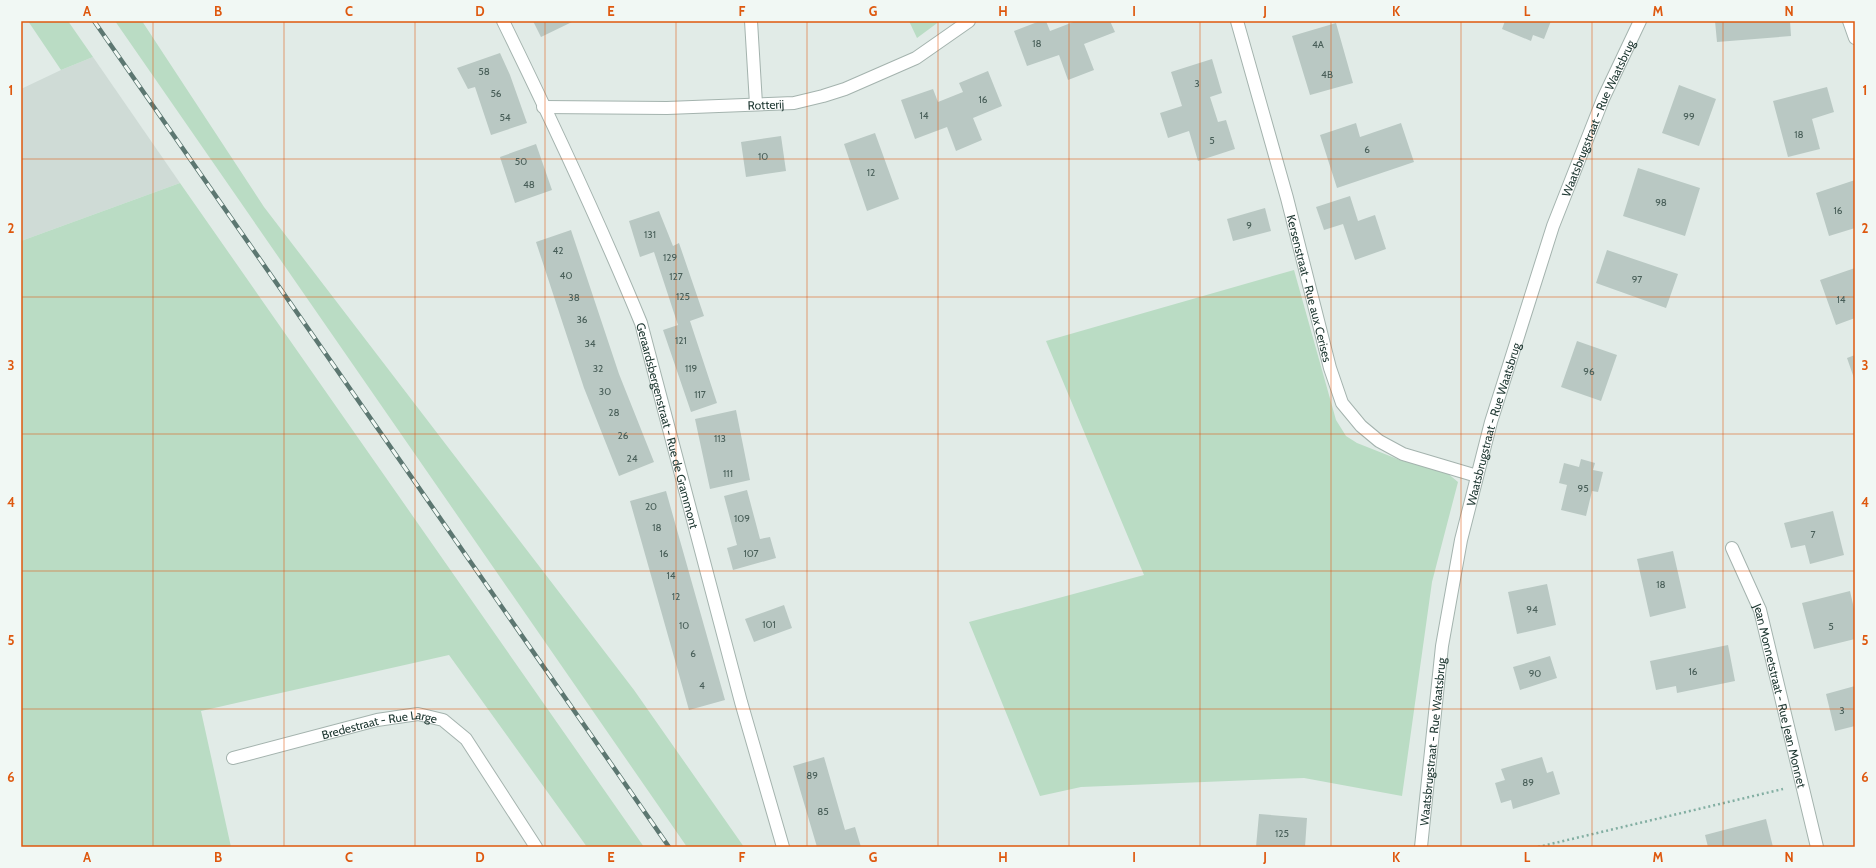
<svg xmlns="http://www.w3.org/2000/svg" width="1876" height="868" font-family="Cabin,sans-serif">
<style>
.built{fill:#cfdbd6}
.green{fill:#badcc4}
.building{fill:#b9c8c3}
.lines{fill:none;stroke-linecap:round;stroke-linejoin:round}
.minor-casing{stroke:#a4b3ae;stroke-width:14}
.path{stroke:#82aea2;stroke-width:2.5;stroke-dasharray:2 3;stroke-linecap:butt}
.minor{stroke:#fff;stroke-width:12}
.rail-casing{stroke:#5c7771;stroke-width:4.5}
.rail{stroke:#f1f8f4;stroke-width:3;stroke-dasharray:9;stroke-linecap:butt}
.grid{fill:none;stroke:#de580e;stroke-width:1;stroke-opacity:0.55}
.labels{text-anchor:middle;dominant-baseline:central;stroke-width:4;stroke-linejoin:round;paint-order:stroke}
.number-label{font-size:10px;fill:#485e58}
.street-label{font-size:12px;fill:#223b35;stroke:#f1f8f4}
.neatline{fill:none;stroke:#de580e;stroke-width:1.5}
.grid-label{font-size:13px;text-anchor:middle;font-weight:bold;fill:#de580e}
</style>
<rect width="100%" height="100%" fill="#e1ebe7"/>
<path class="built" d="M93,57L180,183L21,241V89L61,70Z"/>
<path class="green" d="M28,21H68L93,57L61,70Z
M115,21H142L264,207L634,690L744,847H687Z
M909,21H940L917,38Z
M180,183L644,847H587L449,655L201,711L231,847H21V241Z
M1294,270L1336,420L1346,436L1357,443L1400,460L1446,472L1458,482L1432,582L1402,796L1304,778L1081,787L1040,796L969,622L1144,575L1046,341Z"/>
<path class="building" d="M533,21H574L541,37Z
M1040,21H1046L1050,31L1076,21H1110L1115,32L1084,44L1094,70L1068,80L1059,55L1027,66L1014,31Z
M1505,21H1551L1544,39L1533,35L1531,41L1502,29Z
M1715,21H1790L1791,36L1717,42Z
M1336,23L1353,83L1310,95L1292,36Z
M500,53L510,75L527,123L491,135L475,87L468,89L457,68Z
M1212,59L1222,93L1210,97L1218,122L1226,120L1235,149L1198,161L1189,131L1168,138L1160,113L1182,106L1171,72Z
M988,71L1002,106L973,118L982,140L956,151L947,127L915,139L901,100L933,89L938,102L963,92L959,83Z
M1679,85L1716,99L1699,146L1662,133Z
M1827,87L1834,112L1812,119L1820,149L1788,157L1773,101Z
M1356,123L1360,137L1401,123L1414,162L1337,188L1320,135Z
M875,133L899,199L867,211L844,144Z
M781,136L786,171L746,177L741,142Z
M536,144L552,190L515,203L500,157Z
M1638,168L1700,188L1685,236L1623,216Z
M1855,180V228L1829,236L1816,193Z
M1350,196L1358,221L1375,215L1386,249L1355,260L1343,224L1324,230L1316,207Z
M1265,208L1271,231L1233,241L1227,219Z
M659,211L673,246L679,243L704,316L690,321L717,403L691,412L663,330L678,325L673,310L654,252L640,257L629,221Z
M571,230L619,374L654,462L619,476L584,388L536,242Z
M1607,250L1678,274L1666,308L1596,283Z
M1855,268V318L1836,325L1820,280Z
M1577,341L1617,355L1601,401L1561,387Z
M1855,355V381L1847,358Z
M736,410L750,480L710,489L695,419Z
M1581,459L1595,463L1593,470L1603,472L1598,492L1592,491L1586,516L1561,510L1567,485L1559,483L1564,463L1579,467Z
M747,490L760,539L770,537L776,558L733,570L727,548L737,545L724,496Z
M666,491L725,700L689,710L630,501Z
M1833,511L1844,555L1810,564L1805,545L1791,548L1784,523Z
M1673,551L1686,608L1650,617L1637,559Z
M1547,584L1556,625L1517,634L1508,592Z
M1850,591L1855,613V639L1814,649L1802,603Z
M784,605L792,628L754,642L745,619Z
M1728,645L1735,681L1677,693L1676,686L1656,690L1650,661Z
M1550,656L1557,678L1520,690L1513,667Z
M1855,686V726L1835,731L1826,694Z
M824,757L845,830L855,827L861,847H817L793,766Z
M1542,757L1547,773L1553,771L1560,794L1513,809L1511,800L1501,803L1495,783L1505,780L1501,769Z
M1259,814L1307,818L1305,847H1256Z
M1766,819L1773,847H1708L1705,835Z"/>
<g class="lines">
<g class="minor-casing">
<g id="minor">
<path id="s1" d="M503,21C552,121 599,221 641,323L741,702L783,847"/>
<path d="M751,21L756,104"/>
<path id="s2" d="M1237,21L1287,198L1330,368L1342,403L1361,426L1379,441L1403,454L1477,476"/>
<path d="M1849,21L1855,38"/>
<path id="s3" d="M543,107L667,108L794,103L823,96L845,89L916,58L969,21"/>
<path id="s4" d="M1732,548L1760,610L1817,847"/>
<path id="s5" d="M233,758L377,720L418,714L443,720L466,739L536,847"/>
<path id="s6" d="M1421,847L1442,646L1461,540L1491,422L1553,226L1603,99L1640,21"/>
</g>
</g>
<path class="path" d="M1538,847L1783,789"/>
<use href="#minor" class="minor"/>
<g class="rail-casing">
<path id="rail" d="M94,21L669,847"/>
</g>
<use href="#rail" class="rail"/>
</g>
<path class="grid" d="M153,21V847M284,21V847M415,21V847M545,21V847M676,21V847M807,21V847M938,21V847M1069,21V847M1200,21V847M1331,21V847M1461,21V847M1592,21V847M1723,21V847M21,159H1855M21,297H1855M21,434H1855M21,571H1855M21,709H1855"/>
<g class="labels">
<g class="number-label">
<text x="1037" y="43">18</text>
<text x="1318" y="44">4A</text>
<text x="484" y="71">58</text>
<text x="1327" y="74">4B</text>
<text x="1197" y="83">3</text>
<text x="496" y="93">56</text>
<text x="983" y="99">16</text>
<text x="924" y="115">14</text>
<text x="1689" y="116">99</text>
<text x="505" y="117">54</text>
<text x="1799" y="134">18</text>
<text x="1212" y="140">5</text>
<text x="1367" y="149">6</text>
<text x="763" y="156">10</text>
<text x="521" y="161">50</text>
<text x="871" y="172">12</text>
<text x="529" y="184">48</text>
<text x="1661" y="202">98</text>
<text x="1838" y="210">16</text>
<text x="1249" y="225">9</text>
<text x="650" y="234">131</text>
<text x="558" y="250">42</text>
<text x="670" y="257">129</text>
<text x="566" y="275">40</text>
<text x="676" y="276">127</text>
<text x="1637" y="279">97</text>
<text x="683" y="296">125</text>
<text x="574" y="297">38</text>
<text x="1841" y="299">14</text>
<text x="582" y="319">36</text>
<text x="681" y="340">121</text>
<text x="590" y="343">34</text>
<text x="598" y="368">32</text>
<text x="691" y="368">119</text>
<text x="1589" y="371">96</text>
<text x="605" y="391">30</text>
<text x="700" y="394">117</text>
<text x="614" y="412">28</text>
<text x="623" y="435">26</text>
<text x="720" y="438">113</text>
<text x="632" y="458">24</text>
<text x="728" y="473">111</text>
<text x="1583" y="488">95</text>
<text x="651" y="506">20</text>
<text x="742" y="518">109</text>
<text x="657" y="527">18</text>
<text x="1813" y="534">7</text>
<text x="664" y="553">16</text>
<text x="751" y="553">107</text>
<text x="671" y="575">14</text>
<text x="1661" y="584">18</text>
<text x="676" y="596">12</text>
<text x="1532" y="609">94</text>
<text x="769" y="624">101</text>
<text x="684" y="625">10</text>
<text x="1831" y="626">5</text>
<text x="693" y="653">6</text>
<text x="1693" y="671">16</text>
<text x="1535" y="673">90</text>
<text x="702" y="685">4</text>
<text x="1842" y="710">3</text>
<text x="812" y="775">89</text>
<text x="1528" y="782">89</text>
<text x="823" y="811">85</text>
<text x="1282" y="833">125</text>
</g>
<g class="street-label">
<text stroke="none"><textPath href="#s3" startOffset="223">Rotterij</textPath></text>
<text stroke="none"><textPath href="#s6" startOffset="754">Waatsbrugstraat - Rue Waatsbrug</textPath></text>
<text stroke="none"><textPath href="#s2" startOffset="277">Kersenstraat - Rue aux Cerises</textPath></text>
<text stroke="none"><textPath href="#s6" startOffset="430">Waatsbrugstraat - Rue Waatsbrug</textPath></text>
<text stroke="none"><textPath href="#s1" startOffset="438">Geraardsbergenstraat - Rue de Grammont</textPath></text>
<text stroke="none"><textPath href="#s4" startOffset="156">Jean Monnetstraat - Rue Jean Monnet</textPath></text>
<text stroke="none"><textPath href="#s5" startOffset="151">Bredestraat - Rue Large</textPath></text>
<text stroke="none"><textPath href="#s6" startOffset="106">Waatsbrugstraat - Rue Waatsbrug</textPath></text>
</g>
</g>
<rect width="1876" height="868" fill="none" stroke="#f1f8f4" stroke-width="44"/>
<rect x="22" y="22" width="1832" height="824" class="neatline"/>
<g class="grid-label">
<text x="87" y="16">A</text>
<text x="218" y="16">B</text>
<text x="349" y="16">C</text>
<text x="480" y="16">D</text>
<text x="611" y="16">E</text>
<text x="742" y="16">F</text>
<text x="873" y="16">G</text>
<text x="1003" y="16">H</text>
<text x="1134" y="16">I</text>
<text x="1265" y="16">J</text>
<text x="1396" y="16">K</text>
<text x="1527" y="16">L</text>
<text x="1658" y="16">M</text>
<text x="1789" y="16">N</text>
<text x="11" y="95">1</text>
<text x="1865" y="95">1</text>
<text x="11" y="233">2</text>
<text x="1865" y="233">2</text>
<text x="11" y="370">3</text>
<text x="1865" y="370">3</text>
<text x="11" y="507">4</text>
<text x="1865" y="507">4</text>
<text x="11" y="645">5</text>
<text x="1865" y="645">5</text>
<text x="11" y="782">6</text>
<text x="1865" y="782">6</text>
<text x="87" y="862">A</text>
<text x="218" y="862">B</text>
<text x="349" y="862">C</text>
<text x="480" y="862">D</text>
<text x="611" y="862">E</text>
<text x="742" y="862">F</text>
<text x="873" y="862">G</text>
<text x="1003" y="862">H</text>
<text x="1134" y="862">I</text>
<text x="1265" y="862">J</text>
<text x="1396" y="862">K</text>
<text x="1527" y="862">L</text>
<text x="1658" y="862">M</text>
<text x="1789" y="862">N</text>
</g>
</svg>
